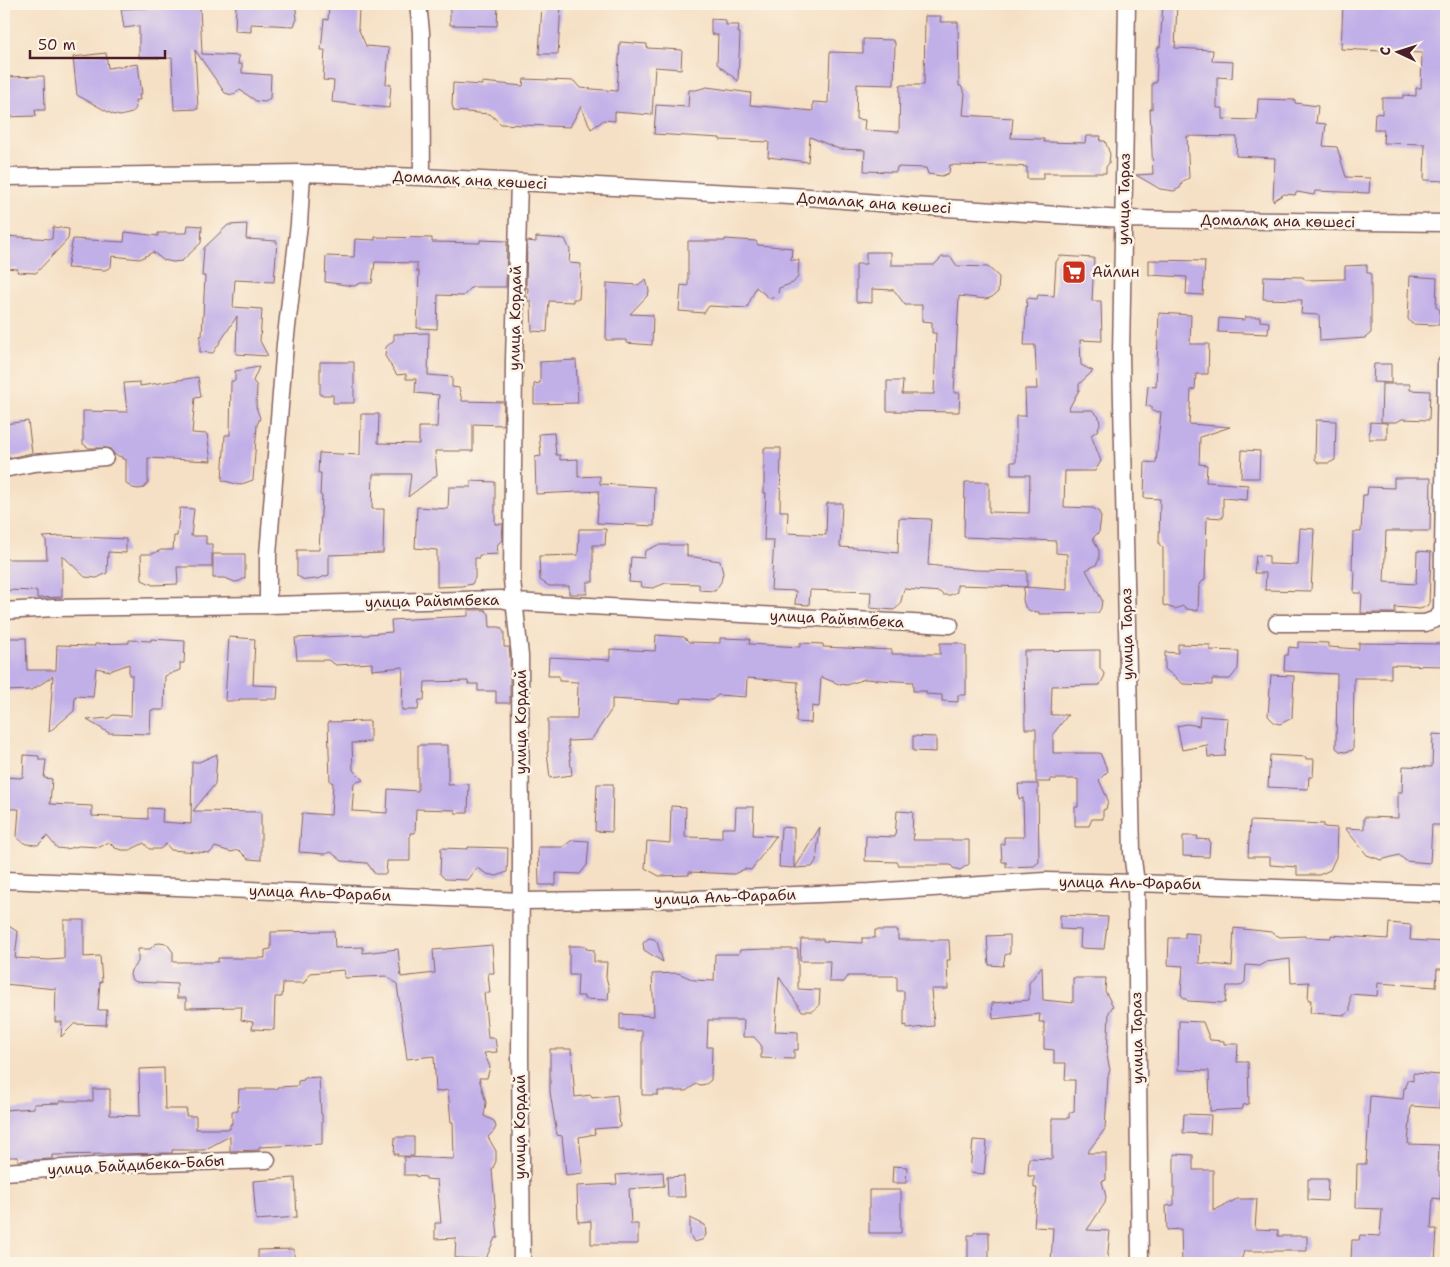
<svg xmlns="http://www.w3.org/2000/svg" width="1450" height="1267" font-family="'Shantell Sans',sans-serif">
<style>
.building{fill:#c1afe8}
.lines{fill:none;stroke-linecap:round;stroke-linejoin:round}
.street-casing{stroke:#866361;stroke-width:19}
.street{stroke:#fff;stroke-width:16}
.labels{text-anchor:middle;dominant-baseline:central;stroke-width:5;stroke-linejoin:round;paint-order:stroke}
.street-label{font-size:15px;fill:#4a1f2b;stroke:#fcf5e5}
.poi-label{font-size:15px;fill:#4a1f2b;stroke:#fcf5e5;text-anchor:start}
</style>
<rect width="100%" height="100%" fill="#fcf5e5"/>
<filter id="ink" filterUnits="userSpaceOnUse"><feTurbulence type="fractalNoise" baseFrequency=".02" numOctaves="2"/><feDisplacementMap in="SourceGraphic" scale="10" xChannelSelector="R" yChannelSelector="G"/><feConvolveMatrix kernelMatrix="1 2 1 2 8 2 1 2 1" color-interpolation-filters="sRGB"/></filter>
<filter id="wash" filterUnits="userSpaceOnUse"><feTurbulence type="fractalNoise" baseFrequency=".0096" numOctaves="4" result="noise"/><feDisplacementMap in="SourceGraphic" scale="20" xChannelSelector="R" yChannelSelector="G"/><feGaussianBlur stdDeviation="1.12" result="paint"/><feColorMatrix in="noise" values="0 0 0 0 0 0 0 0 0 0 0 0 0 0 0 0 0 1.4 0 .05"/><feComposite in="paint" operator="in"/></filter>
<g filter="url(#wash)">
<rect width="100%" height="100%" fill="#f5e0c5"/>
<g id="blocks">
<path class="building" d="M236,4H291L296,9L297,19L294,26L251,24V32L235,31Z
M450,4H498L497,26L450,25Z
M542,4H561L558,54H539Z
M1163,4H1177L1175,48L1213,50L1212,61L1233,62L1232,78L1217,77V108H1223V119L1257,120L1258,99L1295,100V103L1318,106L1316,123L1326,124L1323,146L1337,147L1346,177L1370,178L1369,193L1315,191L1314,195L1297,192L1295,195L1284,194L1273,201L1275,158L1236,156L1237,137L1187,136L1189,178L1183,181L1180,188L1174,191L1160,189L1136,175L1153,174L1150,109H1152V83H1156L1158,47H1160Z
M1343,4L1404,6V4H1446V181L1424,180L1425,144L1383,143L1384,130H1374L1375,113L1382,114V98H1403V95L1416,96V88H1421L1422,53L1341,49Z
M329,6L359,8L358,28L366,46L389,48L386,84H391L389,108L332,102L334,81L323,80L325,50H321L324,19L328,20Z
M184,7H200L202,54L239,56L238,64H242V73L271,75L270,98L265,102L256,101L240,90L232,95L225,93L195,50L198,109L174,110L172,58H139V26L124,28L121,9Z
M925,16H941L940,22H958L959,86H961L965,94L963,115L1013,118L1011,138L1044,139V142L1085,143L1086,136H1101L1100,141H1105L1110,154L1109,163L1106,167V173H1043V179H1027V167L1014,166L950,165L949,173L942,176L928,174L926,168L897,167L896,172L864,171L865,150L839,149L810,137L808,162L768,157L769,142L720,140V138L654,134L656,105L688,107L689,90H696L707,87L751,93L750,105L813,111V102L828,103L830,52L863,53V39L893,40V42H895L894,85L857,84L856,119L865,120L864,130L899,132L900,85H924Z
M711,19L726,20V25H739L738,33H740L738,81L717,64L718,35L711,34Z
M620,42L647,44V48L682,50L681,69L655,67L652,115L615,112V121L604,120L591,129L581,106L570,127L501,124L490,114L454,111L452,105L453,83L482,85V82L523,86L524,79L574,81L580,88L617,91Z
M106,53L108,68L138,64L142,94H139L140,100H135L136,108L132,113L120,116L112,114L77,95L73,57Z
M44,76L45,110H35L36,116L4,117V77Z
M247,224L246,239L277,241L274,282L235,280L233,307L262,309L260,341L268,356L236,354L237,316L213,353L200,352V336H202L205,276H202L204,248L228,225Z
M188,225L202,226L201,243L182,261L173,262L163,260L153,252L140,259L112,256L111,267L105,270L67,268L73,239L124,242L125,232L158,236V233H187Z
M53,227L69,229L68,239L36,273L17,272L18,269L5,268V265L4,264V236L52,239Z
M375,237L432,238V242L480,243V240L507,241L506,287H472L463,296L438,295L437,329L417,328L419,272H417V263L375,262L372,283H361L354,286L325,282L326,256L354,257L355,239L375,240Z
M536,237L565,239L570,250L569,263L581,264L579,299H573V302L549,301L547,332L532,331L531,301H527L528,288H526L527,241L536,242Z
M725,239L756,241L758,245L792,248L791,260H799L798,277L793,283L779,288L778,294L774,298H769L756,287L747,308L709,306L704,313L679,311L681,285L688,286V241H725Z
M866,252H891V265H934L942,257H951L957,266L988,267L999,277L998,292L992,297L986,299L959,296L954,393H960L959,412L887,411V381H903L902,394H934L936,333H932V322L922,321V305H905L894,290L872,289V303L856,302V264H866Z
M1060,256L1094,258L1092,301H1101L1102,341L1080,340L1081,365L1093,371L1079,384V390L1068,410H1092L1099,417L1100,424L1097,431L1091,435L1101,461L1095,471H1065L1064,507L1093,508L1099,512L1101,517L1099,532L1093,538L1099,551V560L1096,565L1086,570L1102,600L1101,608L1098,613L1039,614V612L1030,611L1025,607L1023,600L1024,587L1067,590V554L1056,553V541L964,537L965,482H989V512L1029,513L1030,475H1011V462H1016V416H1026L1025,389H1037L1035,345H1024L1027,298L1037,299L1038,295L1054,296L1056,262Z
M1149,260L1205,261L1203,295L1186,294L1187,277L1149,275Z
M1367,265V273H1371V333L1365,338L1320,341L1319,315L1301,314L1302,300L1263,299L1264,276L1303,277L1305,280L1345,279V266Z
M1410,276L1437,278L1436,307L1440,310L1439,325L1412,324L1408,319Z
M646,279L649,291L648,295L630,314L653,315L652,345L626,343V340H606L607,283L638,285Z
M1159,313L1191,315L1190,344H1209L1208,374H1196L1195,389L1191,390L1189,424L1230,427L1200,437L1199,464L1207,465L1206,482L1248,485L1247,500L1223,498V518L1207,517L1205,579L1199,585L1198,611L1187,609L1183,606L1175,609L1163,605V548L1159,544L1160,499L1144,498L1145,462L1156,463L1161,412L1152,411V407L1146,406L1148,386L1156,387Z
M1245,317H1260V321L1269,322L1268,334L1218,332L1219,318L1245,320Z
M429,333L428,375L452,377V387L459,388L462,401L504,402L503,425L473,424V451H435L437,475L408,497L411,474H373L372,509H384L383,553L329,555V575L317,579L305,580L297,576V550H319L322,496L320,495L321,473H318L319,453L360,455L361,414H379L378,443L419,444V427H437L439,395L415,393L416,379H406V374L397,375L385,356L386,347L394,340V334Z
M576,360L578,403L534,404V384L540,383V362Z
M320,362H354V403H333V395H320Z
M1374,364H1391V383L1373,382Z
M259,367L253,381L257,386L256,407L260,418L257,425L253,480L239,485L222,480L225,435H230L231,381H235V371Z
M198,377L201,397L195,398L192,433L207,434L211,461L148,458V483L144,488L138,489L133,488L126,484V459H122V457L115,455L109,448H89L83,444V411L127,412L124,383L140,382V386Z
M1382,384H1410V390L1430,391L1429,420L1402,419L1397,422H1381Z
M1316,420L1336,421L1335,460L1329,463H1318L1315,459Z
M28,421L32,453L4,459V424Z
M1370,422L1387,423V439H1369Z
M554,433L556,455H560V460L578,459V477L600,476V484L655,487L654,526L597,523L599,491L536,494L535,457L541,456L539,434Z
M764,448H781L780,511H788L787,533L826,535L827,503H842L840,547L871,549L870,550L898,553L899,518L931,519L928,565L974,570L1027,571V587L957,585V592L950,595H943L940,592L904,589L900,605L894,610L870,608L871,592L810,590L809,605L795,604L796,591L771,590L774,540H764L766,493H764Z
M1242,450L1260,451L1259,478H1241Z
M1394,478H1431L1430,531H1386L1384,582L1416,584L1417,551L1431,552L1429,604L1425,607L1420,609L1395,607V613H1361L1362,593H1354L1355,571L1352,570L1353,532H1361L1363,495H1367L1368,487L1394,488Z
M471,481L495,482V524H503L502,540L497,545L498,554L479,555V558H475V578L472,584L462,586L437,587V550L415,548L417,507L448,509L449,487H471Z
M180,508L194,509L191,536H206V544H212V567H177L178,584L153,585L142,580L141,554H152L161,550H173L174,536H177Z
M1300,528L1314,529L1311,591L1265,590L1266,573H1254L1256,555L1269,556V564L1298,565Z
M579,529H606L605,545H593V582H587V594H569V586H549L540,580L539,556L578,555Z
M62,536L126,539V553L108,552L107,573L97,578L85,577L62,555V597L37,598V591L4,590V559H47L46,540L43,537Z
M658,545H687V556L720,561L723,573L721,582L715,591L699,590V584L666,583L653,588L642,587L641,583L629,582L631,557L644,558L645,551Z
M213,554H245V578L240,581L235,582L225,578H213Z
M468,610H485L489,614L490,627H500L504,632V647H509L510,657V703H496V691H478V684H468V681L425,682L424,700H419L418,710H402L403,667L372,670V663L336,665L328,660H297L295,638L369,635V634L392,632L391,620L468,616Z
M656,635L684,637L689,642L720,643V638L750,639L749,644L800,647V643L823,644V647L892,650V654H940V643H958L966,646V695H958V702L942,701V695L926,694V691H913V682L865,679L847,685L839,684L821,677L819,707L812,706L811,723L796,722L798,682L747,678L746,697L718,695L712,700L682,698L681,703L612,699V709L591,740L568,741L572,775L550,778L547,752H548V719H577L578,682L559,681V676H548L549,657L610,660V649L655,651Z
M229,637L255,639L253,685L278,686L277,699H239V701H225Z
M4,638H26L27,670H56L57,645L95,646V644L129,643V640L151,641V639L185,641L184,663H180V670L165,676L164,710H151L150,734L109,733L87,720L109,718L113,715L131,716L132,675H129V664L110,671L96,668L93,697L75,696L74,711L49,732L53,676L32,690L4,691Z
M1298,642L1328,643V647L1359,649V643L1446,644V666L1391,665V678H1354L1353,750L1345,752L1340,751L1336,748L1337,674L1284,671L1285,655H1288L1289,647L1298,648Z
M1178,644L1210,645V650L1239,651L1238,669L1230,679H1212V685L1183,684L1165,669V652L1178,653Z
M1100,650V668L1105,675L1100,685L1052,686L1051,715H1068L1053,734V753H1100L1108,771L1099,780L1108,800L1106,809L1103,810V819H1092L1089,826H1075V807H1078V779H1050L1051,782H1036V729H1025L1024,651Z
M1271,675L1294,676L1292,718L1280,724L1275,723L1268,716Z
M1200,716L1228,718L1225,756L1208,757L1207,745L1182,750L1177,726L1187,724L1199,726Z
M370,721V742L352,743L353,770L363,780L354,783L352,811L387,813L388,789L418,791V745H448V785L469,784L468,813H455V810L416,809L415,833H410V861H387L386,874H375L367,863L342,861L331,852L325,854L299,852L302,813L331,815L333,783L330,781L328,722Z
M1433,734L1446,735V825H1432L1430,863L1406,861L1399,855L1381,860L1367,855L1345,828L1364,829V817L1398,818V792H1402L1403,766L1432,767Z
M913,736L936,737V752L913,751Z
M217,754L215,784L193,811L261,812V860L248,859L239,850L231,852L215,847L210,853L171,850L166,844L160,849H149L144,843L130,850H122L115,848L109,842L100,847L79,846L66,849L57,848L47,836L38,845L26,844L18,839L17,836L19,809H4V777L21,778V777H23L24,755L39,756V760H46L44,778L52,779L50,804L92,806V816L148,819V808L163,809L162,822L191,824L192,762H199Z
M1270,755L1306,757V759H1314L1313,777H1309L1308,789L1268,787Z
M597,784H613L612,832L595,831Z
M1018,784H1038L1039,862L1034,866L1006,867V862H1002L1001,844H1004V837H1024L1023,798L1019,799Z
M671,806L686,807L685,837L722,838V828H735L736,807H754L753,835L776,836L751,870L745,869L734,874L689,872V875L659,876L645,868L647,841L670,843Z
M897,811L913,812L912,834H914L913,840H969V864L960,870L953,868L951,865H898V862L865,861L866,836L895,837Z
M1250,821L1324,824V827L1337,828L1336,857L1330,870L1319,875H1297V867L1270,865V857H1248Z
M781,827L794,828V868L779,867Z
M820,827L816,861L812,867L795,868Z
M1183,836H1198L1197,839L1210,840L1209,857L1183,856Z
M572,840L589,841L587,865L580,874L556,873V885H539L538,847H563Z
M468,847L508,848L507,872L497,876L487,874L477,868L468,880L445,879L440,874L441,848L468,849Z
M1060,915L1108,917L1104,949L1080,948L1081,930L1060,929Z
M64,920H84V957L100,956L102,982H100L98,1010H107L106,1025L74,1024L61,1037L62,1022H55L56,989L4,984V923L18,932L15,958L49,960L64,959Z
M1389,923L1411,925L1410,940L1444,942L1443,969H1437L1436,987L1378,983L1377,996L1350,994V1011L1345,1015L1310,1013L1311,1000H1308L1309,982L1291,983L1290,959L1266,962L1259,966L1246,965L1245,982L1240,986H1227L1225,1003L1188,1001L1181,995L1183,966L1168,965L1169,938H1185V933L1200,934L1199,963L1232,966L1234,928L1271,932L1280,937L1305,936V937L1331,938V935L1388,939Z
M875,930H898V940H949L950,960H947L948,989H931L934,1026L907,1029V1025L904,1026V991H897V976H848L844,982H829L830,961H800L801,939H823V941L862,943V938H875Z
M334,931L335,948L363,947V953L398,949L401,977L435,973L433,950L492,945L494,973H488L490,993H484L488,1038H495L497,1052L484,1053L490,1067L487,1078H479L486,1103L484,1116L494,1121L496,1127L494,1131L488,1137L496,1151V1161L492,1170L498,1238H495L487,1256L483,1259L455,1258L456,1238L435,1239V1223H441L437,1180L426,1179V1177L415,1176L416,1175H404V1157L454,1159L453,1122H451L448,1090L436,1092L434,1056L407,1059L397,984L387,976L345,978L344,970L310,973L304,983H283L282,997H275L274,1030L252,1029L253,1022L241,1020L242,1007L186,1008V998H177V984L137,982L132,980L130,975L131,970L138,962V949H150L155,944L159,943L167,944L173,952V962H218V958H265V950L271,949V932Z
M1010,935V953L1005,955L1003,966L989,965L987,936Z
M649,938L654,939L657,942L663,962L644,950L643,943Z
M569,946H586V949L594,950V962H607L606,977L609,988L608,1000L584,999V996H577L578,975H569Z
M765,949H798V989L820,990L819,1006L813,1011H802L779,977L775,1031L798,1032V1050H794V1059L761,1058V1045L754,1037H743L744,1020H708L707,1047H712L711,1080L706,1084L701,1085L696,1084L686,1091H658V1095H642V1031L620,1030V1014L654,1016L652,974L678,973L694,980L714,981L715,954H739L740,950Z
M1042,966L1043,1000L1073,1003V978H1106L1105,991L1113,1006L1109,1012L1107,1056L1110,1070L1108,1076L1105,1129L1087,1153H1106V1180L1102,1181L1106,1197L1105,1203L1087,1230L1110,1231L1107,1263H1051L1053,1228L1034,1227L1037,1188H1034V1176H1028L1029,1158L1052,1159V1118H1069V1113L1074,1112L1075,1080H1065L1066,1063H1054V1050L1044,1049V1022H1039L1040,1014L993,1019L992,1003L1029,1000V983Z
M1179,1021L1203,1022L1210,1040L1224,1041V1044H1238L1237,1062H1248L1249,1104L1243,1105V1109L1210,1111L1209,1071L1178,1070Z
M550,1049H571L575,1097L591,1095L592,1098L617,1095L620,1127L594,1129L595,1134L579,1137L583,1173L566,1175L562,1136L557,1135L550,1092Z
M164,1068L165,1109H187L186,1116H196V1129H230V1124H232V1111H238L239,1089H277V1087L298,1086V1081L304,1080V1078L319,1077L321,1114H322V1144L259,1147V1150L230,1151V1136L204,1150H172V1153L52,1155V1159L18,1161V1157H4V1110L34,1108V1104L60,1103V1101H93V1089H110V1115L140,1116L139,1069Z
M1413,1073L1441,1075L1439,1108L1411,1106L1408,1144L1439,1145L1438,1172H1439V1176H1441L1440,1199L1433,1198L1431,1229H1437L1435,1263H1365L1366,1260L1351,1259L1352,1240H1359L1360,1235L1380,1236L1382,1209L1356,1208L1357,1164H1366L1370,1096L1403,1099L1404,1088H1406L1407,1080L1413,1081Z
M1184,1114L1211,1115L1210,1134L1183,1133Z
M395,1137H414V1156H397L398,1154H394Z
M973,1140L987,1141L984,1174L970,1173Z
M1174,1154L1193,1155V1170H1213V1211L1237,1199H1257L1255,1229L1278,1230V1236H1307V1251H1244L1242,1258L1237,1261L1182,1263L1181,1229L1167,1230L1166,1206L1174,1205Z
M893,1166L907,1167L906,1183H892Z
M663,1172L664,1186L629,1189L631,1224H638V1244H591V1221L578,1222L577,1186L617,1184L616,1175Z
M684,1176L685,1197H668L667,1177Z
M295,1178L297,1217L256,1220L253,1181Z
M1308,1179H1328L1327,1201L1308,1200Z
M869,1190H901V1233H869Z
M690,1218L705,1225L706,1235L702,1240L694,1242L690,1235Z
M975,1232H989V1263H968V1235H973Z
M294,1249V1263H258V1250Z"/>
</g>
</g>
<g filter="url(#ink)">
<use href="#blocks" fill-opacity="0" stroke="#866361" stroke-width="1"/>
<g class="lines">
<g class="street-casing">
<path id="street" d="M418,4L421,32L422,177
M1127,4L1121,356L1132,852L1136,883L1140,1263
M4,177L302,173L422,177L809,197L913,206L1124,219L1446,223
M519,182L514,360L512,580L520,656L521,860L520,1055L522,1263
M4,469L34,463L105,457
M268,605V555L285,344L299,224L302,173
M4,611L54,608L268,605L501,599L514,602L950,625
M1277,623H1425L1436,619L1442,612L1446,364
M4,880L521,901L693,899L869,892L1045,881L1136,883L1446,894
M4,1172L123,1164L267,1160"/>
</g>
<use href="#street" class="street"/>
</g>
</g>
<defs>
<g id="supermarket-square" transform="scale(1.25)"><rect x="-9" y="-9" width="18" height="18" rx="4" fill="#c8321e" stroke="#fcf5e5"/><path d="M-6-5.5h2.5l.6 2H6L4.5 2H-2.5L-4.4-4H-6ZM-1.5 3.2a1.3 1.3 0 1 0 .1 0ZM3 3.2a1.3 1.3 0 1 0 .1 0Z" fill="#fff"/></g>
</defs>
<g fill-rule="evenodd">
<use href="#supermarket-square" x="1074" y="272"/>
</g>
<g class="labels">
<g class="street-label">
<text transform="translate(470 180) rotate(3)">Домалақ ана көшесі</text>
<text transform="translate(1124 199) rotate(-89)">улица Тараз</text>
<text transform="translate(874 203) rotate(4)">Домалақ ана көшесі</text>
<text transform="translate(1278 221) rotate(1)">Домалақ ана көшесі</text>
<text transform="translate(515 318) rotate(-89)">улица Кордай</text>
<text transform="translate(432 601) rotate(-1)">улица Райымбека</text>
<text transform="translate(837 619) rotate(3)">улица Райымбека</text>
<text transform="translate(1127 634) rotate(-91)">улица Тараз</text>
<text transform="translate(521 722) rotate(-90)">улица Кордай</text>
<text transform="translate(1130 883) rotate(1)">улица Аль-Фараби</text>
<text transform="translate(320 893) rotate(2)">улица Аль-Фараби</text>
<text transform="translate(725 897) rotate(-2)">улица Аль-Фараби</text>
<text transform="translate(1137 1038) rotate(-91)">улица Тараз</text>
<text transform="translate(520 1127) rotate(-90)">улица Кордай</text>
<text transform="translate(136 1165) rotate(-3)">улица Байдибека-Бабы</text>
</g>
<g class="poi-label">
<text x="1092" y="272">Айлин</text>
</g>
</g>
<rect width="1450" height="1267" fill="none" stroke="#fcf5e5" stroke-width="20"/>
<g transform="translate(1398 52) rotate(274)" stroke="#fcf5e5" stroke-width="4" paint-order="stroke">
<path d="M0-4L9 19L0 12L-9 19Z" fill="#4a1f2b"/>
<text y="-8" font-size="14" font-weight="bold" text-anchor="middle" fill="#4a1f2b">С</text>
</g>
<path d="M30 50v8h135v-8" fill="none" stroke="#4a1f2b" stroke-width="2.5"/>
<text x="38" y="50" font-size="15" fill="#4a1f2b" stroke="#fcf5e5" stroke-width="4" paint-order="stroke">50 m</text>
</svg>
